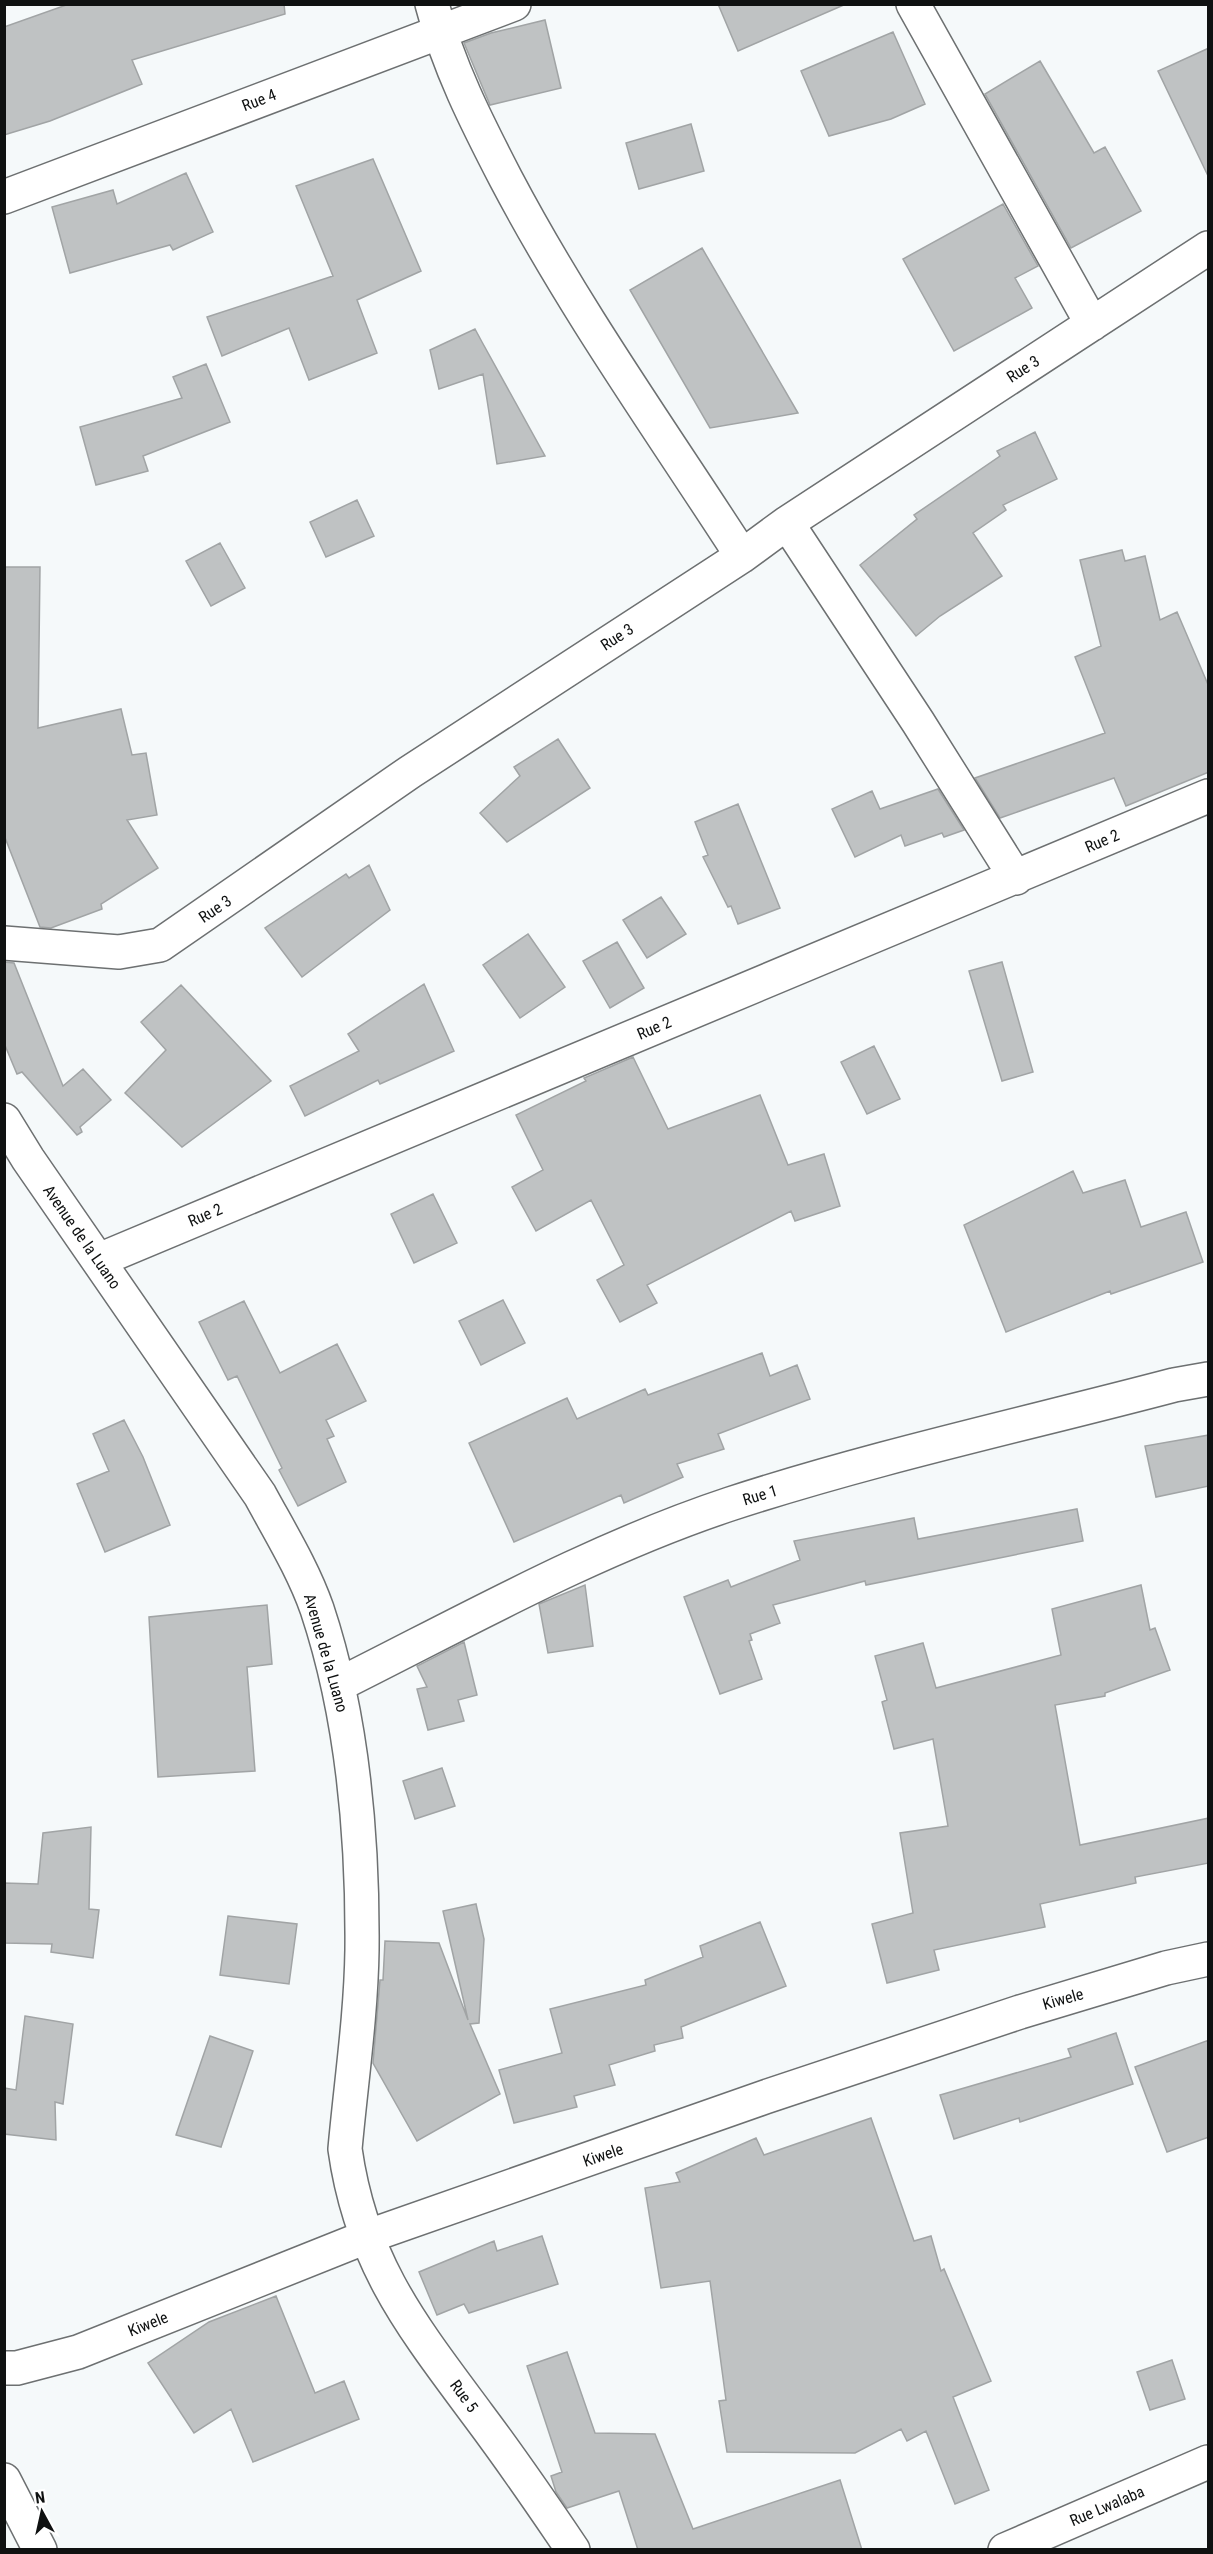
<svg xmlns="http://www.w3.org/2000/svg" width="1213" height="2554" font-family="'Roboto Condensed',sans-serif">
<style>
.building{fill:#bfc2c3;stroke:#a1a4a5;stroke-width:1.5}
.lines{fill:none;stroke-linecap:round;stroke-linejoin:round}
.minor-casing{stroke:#6d7071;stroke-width:36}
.minor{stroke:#fff;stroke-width:33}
.labels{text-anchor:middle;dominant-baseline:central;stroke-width:6;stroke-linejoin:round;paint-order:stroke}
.street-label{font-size:16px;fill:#0f1111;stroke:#fff}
</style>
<rect width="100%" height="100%" fill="#f5f9fa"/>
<path class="building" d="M69,4H284L285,14L132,60L142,84L50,121L4,135V27Z
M718,4H846L738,51Z
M545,20L561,88L490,105L464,43L491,33Z
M893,32L925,104L891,119L829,136L801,71Z
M1209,48V178L1158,71Z
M1040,61L1094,153L1105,147L1141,211L1071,248L985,94Z
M691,124L704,171L639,189L626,143Z
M373,159L421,271L357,300L377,353L309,380L289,328L222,356L207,317L333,276L296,186Z
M186,173L213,232L173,250L170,245L70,273L52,207L113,190L117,204Z
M1003,204L1038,266L1015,278L1032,308L954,351L903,259Z
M702,248L798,413L710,428L630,290Z
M475,329L482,342L545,456L497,464L483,374L439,389L430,350Z
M206,364L230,422L143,456L148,471L96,485L80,427L182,398L173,377Z
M1035,432L1057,479L1003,505L1006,510L973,533L1002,576L940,616L916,636L860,565L917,519L914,515L1000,456L997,451Z
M357,500L374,536L326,557L310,522Z
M220,543L245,588L211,606L186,561Z
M1122,550L1125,561L1145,556L1160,620L1177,612L1198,661L1209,687V772L1126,806L1114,778L1000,818L975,778L1105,733L1075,657L1101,646L1080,560Z
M4,567H40L38,728L121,709L132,755L146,753L157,815L127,820L158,868L101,904L102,909L51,928L40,927L4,835Z
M558,739L590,788L507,842L480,813L520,776L514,767Z
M938,789L964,830L944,837L942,833L905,846L901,835L855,857L832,809L872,791L880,809Z
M738,804L780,908L738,924L731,906L728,907L703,857L708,855L695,822Z
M369,865L390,910L302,977L265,928L346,874L349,878Z
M661,897L686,934L647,958L623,920Z
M528,934L565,987L520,1018L483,965Z
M617,942L644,988L610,1008L583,961Z
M4,962L14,963L63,1086L83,1069L111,1100L80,1127L82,1132L77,1135L22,1072L17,1074L4,1043Z
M1002,962L1033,1072L1002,1081L969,971Z
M424,984L454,1051L380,1084L378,1080L305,1116L290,1086L359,1051L348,1034Z
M181,985L271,1081L182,1147L125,1093L166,1050L141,1022Z
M874,1046L900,1099L867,1114L841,1062Z
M633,1057L668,1129L760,1095L788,1165L824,1154L840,1206L795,1221L791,1211L647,1285L657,1303L620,1322L597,1280L624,1265L591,1200L536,1231L512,1187L543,1170L516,1115L586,1081L584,1078Z
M1073,1171L1083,1193L1125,1180L1141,1227L1186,1212L1203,1262L1111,1294L1110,1291L1006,1332L964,1225Z
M433,1194L457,1243L414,1263L391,1214Z
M503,1300L525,1343L481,1365L459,1321Z
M244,1301L280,1373L337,1344L366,1401L326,1420L334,1436L327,1439L346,1482L298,1506L279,1470L282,1468L237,1376L228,1380L199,1322Z
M762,1353L770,1376L797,1365L810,1399L718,1434L724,1449L677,1464L683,1477L624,1503L621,1495L514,1542L469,1443L567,1398L577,1419L645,1389L648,1395Z
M124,1420L143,1457L170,1525L105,1552L77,1484L109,1471L93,1434Z
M1209,1435V1486L1156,1497L1145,1446Z
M1077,1509L1083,1541L866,1585L865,1581L773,1605L780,1623L750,1634L752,1640L749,1641L762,1679L720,1694L684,1597L728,1580L731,1587L800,1560L794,1541L914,1518L918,1539Z
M585,1585L593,1646L548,1653L539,1604Z
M1141,1585L1150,1630L1155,1628L1170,1670L1105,1693V1696L1055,1705L1080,1845L1209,1818V1863L1135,1877L1136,1883L1040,1904L1045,1927L934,1950L939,1970L887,1983L872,1924L913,1913L900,1833L948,1826L933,1739L894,1749L882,1702L887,1700L875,1656L923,1643L936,1688L1061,1655L1052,1609Z
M267,1605L272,1664L247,1667L255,1771L158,1777L149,1617Z
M464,1642L477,1695L458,1700L464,1721L428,1730L417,1689L427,1687L417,1666Z
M442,1768L455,1806L415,1819L403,1781Z
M91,1827L89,1909L99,1910L93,1958L51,1952L52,1944L4,1943V1883L38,1884L43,1833Z
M476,1904L484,1939L479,2023L470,2024L500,2094L417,2141L373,2063L380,1980H383L385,1941L439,1943L468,2020L443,1911Z
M228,1916L297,1924L289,1984L220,1975Z
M760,1922L786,1986L681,2027L683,2038L654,2045L655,2051L609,2065L615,2085L574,2096L577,2107L514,2123L499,2070L562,2053L550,2009L646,1985L645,1980L703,1957L700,1946Z
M25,2016L73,2024L63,2104L55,2102L56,2140L4,2134V2088L16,2090Z
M1116,2033L1133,2084L1020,2122L1019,2118L954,2139L940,2095L1071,2057L1068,2049Z
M210,2036L253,2051L221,2147L176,2135Z
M1209,2040V2137L1167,2152L1135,2067Z
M871,2118L914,2241L931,2236L941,2271L944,2269L991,2381L953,2397L989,2490L955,2504L926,2431L907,2441L901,2429L855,2453L727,2452L719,2401L726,2400L710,2281L661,2288L645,2188L680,2182L676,2173L756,2138L764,2155Z
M542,2236L558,2284L469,2313L464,2304L437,2315L419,2272L494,2241L497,2251Z
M276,2296L315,2393L344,2381L359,2419L253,2462L231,2409L194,2433L148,2363L209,2322Z
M567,2352L595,2433L655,2434L693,2529L840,2480L862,2550H638L619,2491L567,2508L556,2492L551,2476L562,2472L527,2366Z
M1172,2360L1185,2399L1150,2410L1137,2372Z"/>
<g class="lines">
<g class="minor-casing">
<path id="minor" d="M432,4C448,66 477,123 506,179C575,310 662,432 742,556
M913,4L1092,324
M4,197L514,4
M787,523L918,722L1016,878
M4,943L119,952L160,945L410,772L742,556L787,523L1208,248
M4,1120L28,1159L260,1495C280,1532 303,1569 317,1609C353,1717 363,1836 362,1950C361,2016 351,2083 345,2149C361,2263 412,2326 478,2415C511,2459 542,2504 573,2550
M99,1260L1208,796
M338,1685C466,1621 594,1549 730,1504C874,1457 1026,1424 1174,1385L1208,1379
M4,2368H17L78,2352L366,2237L765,2097L1020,2012L1166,1968L1208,1959
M4,2480L40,2550
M1005,2550L1208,2462"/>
</g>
<use href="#minor" class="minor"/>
</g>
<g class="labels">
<g class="street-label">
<text transform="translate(259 100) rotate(-21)">Rue 4</text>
<text transform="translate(1023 369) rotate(-33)">Rue 3</text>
<text transform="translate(617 637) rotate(-33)">Rue 3</text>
<text transform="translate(1102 841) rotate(-23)">Rue 2</text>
<text transform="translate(215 909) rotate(-34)">Rue 3</text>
<text transform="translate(654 1028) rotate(-23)">Rue 2</text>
<text transform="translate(205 1215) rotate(-23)">Rue 2</text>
<text transform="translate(82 1237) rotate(55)">Avenue de la Luano</text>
<text transform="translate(760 1495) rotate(-17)">Rue 1</text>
<text transform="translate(326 1653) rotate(74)">Avenue de la Luano</text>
<text transform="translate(1063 1999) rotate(-16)">Kiwele</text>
<text transform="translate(603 2155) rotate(-19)">Kiwele</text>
<text transform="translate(148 2324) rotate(-22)">Kiwele</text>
<text transform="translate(464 2396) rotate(54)">Rue 5</text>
<text transform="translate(1107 2506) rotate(-23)">Rue Lwalaba</text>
</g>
</g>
<rect width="1213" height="2554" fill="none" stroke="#0f1111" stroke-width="12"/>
<g transform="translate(42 2512) rotate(352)" stroke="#ffffff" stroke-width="4.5" paint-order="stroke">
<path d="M0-4.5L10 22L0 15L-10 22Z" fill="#0f1111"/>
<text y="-9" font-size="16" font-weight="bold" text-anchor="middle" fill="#0f1111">N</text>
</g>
</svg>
